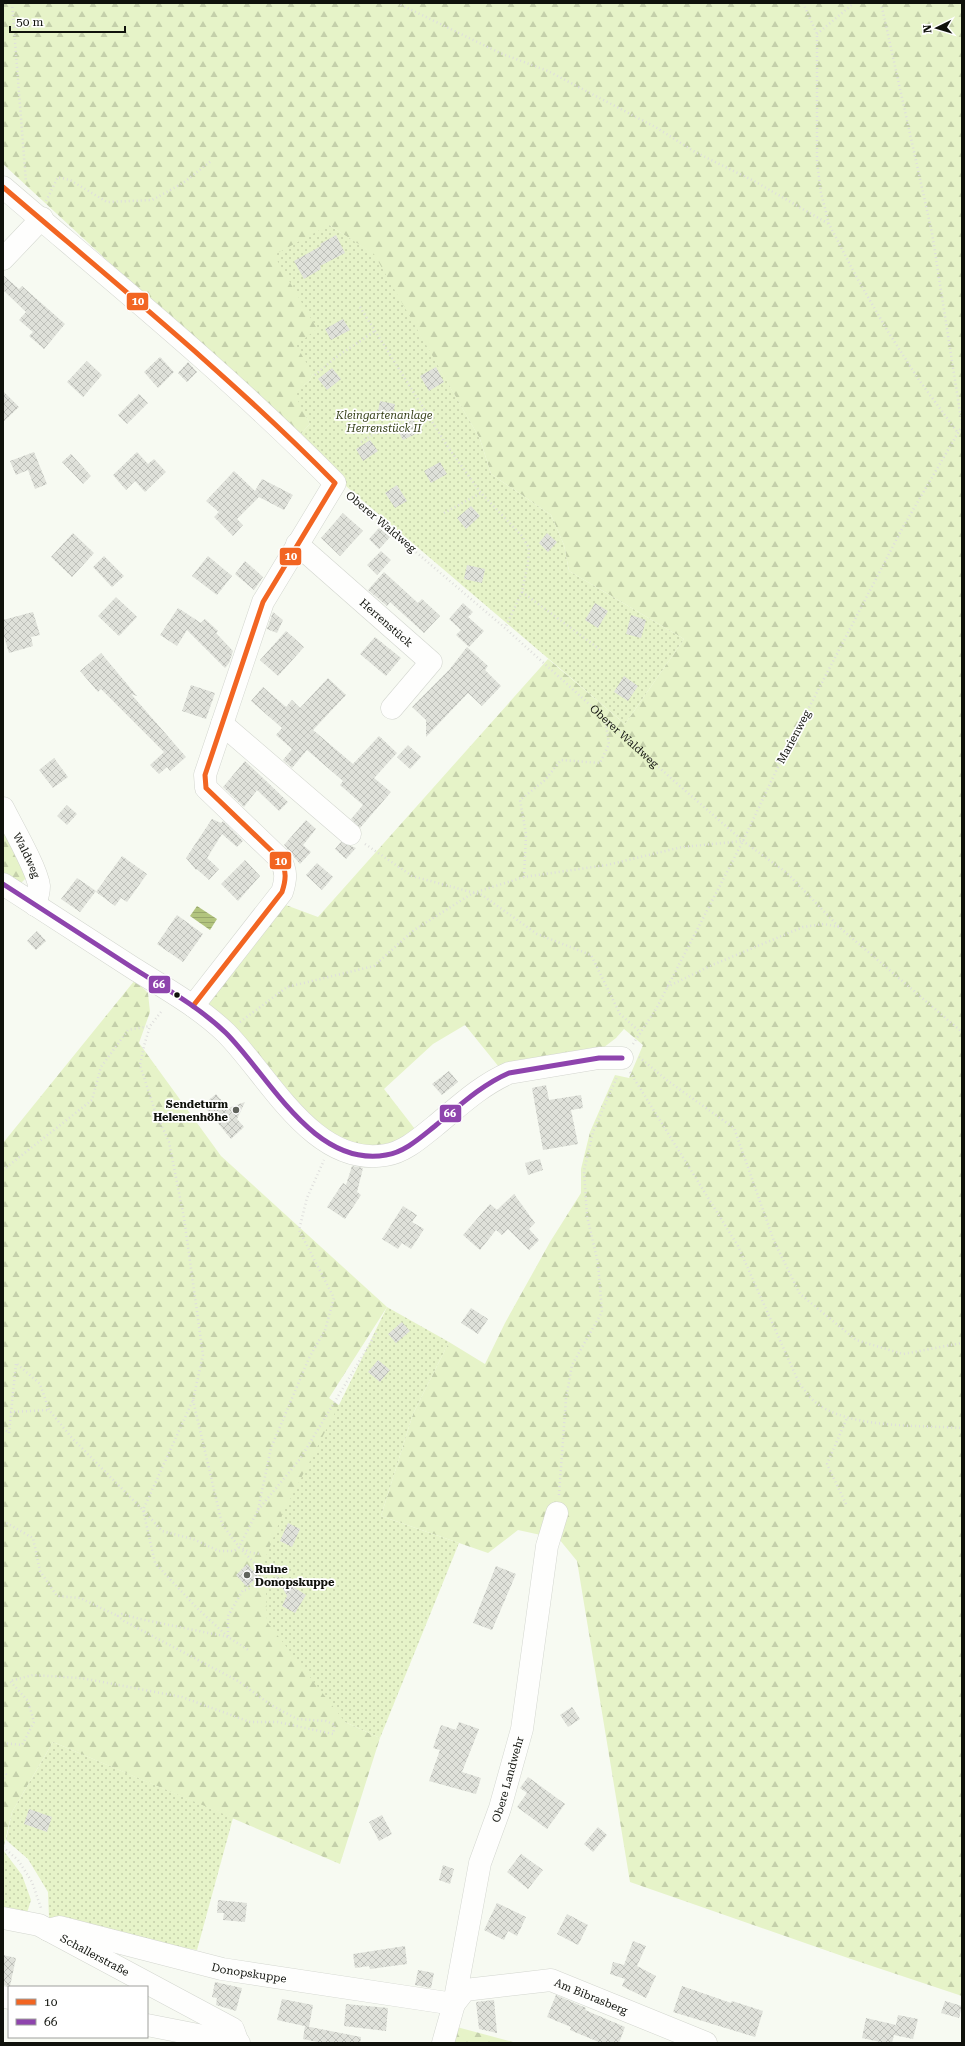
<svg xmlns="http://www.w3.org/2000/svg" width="965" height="2046" font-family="'Roboto Serif',serif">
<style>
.forest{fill:url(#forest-firs)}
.garden{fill:url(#garden-dots)}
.water{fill:url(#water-rules)}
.building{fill:url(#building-cross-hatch)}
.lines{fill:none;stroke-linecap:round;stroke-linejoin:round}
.minor-casing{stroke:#d3d6cf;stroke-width:23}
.path{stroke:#dededc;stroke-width:2.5;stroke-dasharray:1 3;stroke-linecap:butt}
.minor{stroke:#fefefd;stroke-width:22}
.bus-1-casing{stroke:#fff;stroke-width:8}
.bus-2-casing{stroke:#fff;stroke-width:8}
.bus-1{stroke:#f26522;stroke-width:5}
.bus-2{stroke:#8e44ad;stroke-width:5}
.bus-dot{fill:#0f110b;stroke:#fff;stroke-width:1.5}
.poi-dot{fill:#60635c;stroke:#fff;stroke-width:1.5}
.labels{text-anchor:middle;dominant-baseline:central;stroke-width:3.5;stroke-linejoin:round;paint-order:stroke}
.park-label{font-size:11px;font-style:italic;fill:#364118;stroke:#fff}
.street-label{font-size:11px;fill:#0f110b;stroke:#fff}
.poi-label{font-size:11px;font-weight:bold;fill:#0f110b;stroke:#fff;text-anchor:end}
.line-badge{stroke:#fff;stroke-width:1.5}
.badge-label{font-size:11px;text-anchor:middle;font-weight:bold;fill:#fff}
</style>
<defs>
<pattern id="forest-firs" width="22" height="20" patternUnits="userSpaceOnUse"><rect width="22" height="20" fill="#e6f3c8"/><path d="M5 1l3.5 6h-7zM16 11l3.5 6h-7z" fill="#c4cfaa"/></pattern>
<pattern id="garden-dots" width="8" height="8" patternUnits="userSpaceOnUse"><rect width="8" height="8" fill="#e6f3c8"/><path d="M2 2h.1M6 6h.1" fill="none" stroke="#c4cfaa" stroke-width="1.8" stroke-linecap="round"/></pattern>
<pattern id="water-rules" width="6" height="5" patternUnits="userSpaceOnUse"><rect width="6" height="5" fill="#b2c47e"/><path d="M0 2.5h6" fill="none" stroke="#98a76c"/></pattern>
<pattern id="building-cross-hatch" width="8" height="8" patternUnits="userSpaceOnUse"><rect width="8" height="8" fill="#dfe1da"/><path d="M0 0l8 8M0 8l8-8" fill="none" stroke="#bec0ba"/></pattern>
</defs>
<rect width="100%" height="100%" fill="#f7faf2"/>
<path class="forest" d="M3,3H962V1996L848,1958L630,1882L577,1561L559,1539L518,1530L488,1553L381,1516L413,1414L449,1342L485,1364L505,1323L550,1242L581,1193V1169L590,1132L615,1075L629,1078L643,1045L624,1029L616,1038L603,1048L503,1072L465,1025L433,1044L384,1089L418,1133L378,1149L327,1136L204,1001L283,904L318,917L548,659L625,724L684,639L569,571L564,545L551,515L491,474L480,439L373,254L329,225L313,374L310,380L295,393L310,424L298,437L3,164Z
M3,822L29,875L20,884L3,874Z
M135,980L148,993L150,1012L139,1043L221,1156L387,1307L329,1398L347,1411L345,1722L380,1738L340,1864L53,1742L12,1812L3,1850V1143Z
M453,2026L517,2043H449Z"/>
<path class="garden" d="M329,225L374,254L480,439L491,474L551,515L564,545L569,571L684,639L625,724L362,500L322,465L298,437L310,424L294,393L310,380L313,374L296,345L317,329L274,255Z
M387,1307L449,1342L413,1414L381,1516L459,1543L380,1738L345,1722L267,1622L265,1559L283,1513L339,1405Z
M53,1742L233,1818L197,1950L149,1942L49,1918L48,1892L28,1859L6,1840L12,1812Z
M3,1850L22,1875L31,1900L27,1913L3,1907Z"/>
<path class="water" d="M197,906L217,919L210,930L190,916Z"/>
<path class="building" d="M336,235L345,253L320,266L321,269L304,279L294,261L321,246L320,244Z
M3,275L19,289L22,286L65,324L44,349L29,336L33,332L19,320L26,312L3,290Z
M343,319L350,330L331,340L325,329Z
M160,357L174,372L158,388L144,372Z
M87,361L102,375L83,397L67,382Z
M188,362L197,372L187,382L178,373Z
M436,367L444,382L429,391L420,376Z
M332,368L341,379L327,390L318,379Z
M3,391L19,407L3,422Z
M139,394L148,403L127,424L118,415Z
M380,401L395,404L392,419L377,416Z
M413,419L420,432L403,440L396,428Z
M370,440L378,451L363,461L356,449Z
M34,452L47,484L35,489L28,470L16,475L10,461Z
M137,452L148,464L154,459L166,472L145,492L135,481L126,490L113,475Z
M71,454L91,476L83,484L62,462Z
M440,462L447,474L431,483L424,471Z
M234,471L255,491L262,479L293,495L284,510L259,497L237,519L243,525L233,536L214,517L219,512L206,501Z
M397,485L407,501L395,508L385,493Z
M471,506L480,516L466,529L457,518Z
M343,513L363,531L340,556L321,538Z
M379,528L390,537L379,549L369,539Z
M73,533L94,553L72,577L51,557Z
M547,533L557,542L548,552L539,543Z
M381,551L391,560L377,575L367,565Z
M104,556L124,576L112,587L93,567Z
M208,556L232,576L217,595L192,576Z
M245,561L263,577L254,590L235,574Z
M467,565L485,569L482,583L464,579Z
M384,572L418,603L422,599L440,616L424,633L390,602L387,606L368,590Z
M116,597L137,617L119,636L98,616Z
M463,603L473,612L468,617L484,631L469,647L456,635L461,630L449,619Z
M595,603L608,611L598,628L585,620Z
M178,608L201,623L205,619L218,631L216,633L233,651L229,663L225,668L187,630L177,646L160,635Z
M33,612L40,635L31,637L33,646L9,653L3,633V620Z
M273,612L283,620L277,633L267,629Z
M631,615L646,620L641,638L626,634Z
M286,631L304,647L278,676L260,660Z
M375,637L401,658L386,676L360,654Z
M467,647L488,666L485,670L501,686L482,706L468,693L426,737V720L412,707L449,670Z
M101,653L137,696L131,694L186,757L170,771L167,767L159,774L150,765L164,752L101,689L98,692L80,671Z
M624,676L638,686L628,701L614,692Z
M328,678L346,695L313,730L353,764L379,736L397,753L374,778L391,792L360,828L351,819L363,805L340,785L343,781L307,750L292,768L283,760L292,749L276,735L282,728L251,701L263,687L286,707L292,700L300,708Z
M191,685L215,693L206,719L182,711Z
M408,745L421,757L410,769L397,757Z
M54,758L68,777L53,788L39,770Z
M245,761L288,802L279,811L257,790L244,807L223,787Z
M67,805L77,814L67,825L57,816Z
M212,819L221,823L223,821L243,841L237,847L222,834L207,858L219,869L209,880L197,869L196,870L186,858Z
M306,820L316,829L303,845L311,852L300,864L284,845Z
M341,842L356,848L346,859L335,849Z
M122,856L147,874L127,902L121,898L115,906L96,892Z
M245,860L260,876L238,901L221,884Z
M317,863L333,877L322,890L306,875Z
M77,878L96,891L80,912L61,899Z
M177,915L203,934L183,962L157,944Z
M37,931L46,941L36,950L27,941Z
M449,1071L458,1082L442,1095L432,1084Z
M546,1085L549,1100L581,1095L583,1108L571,1110L578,1144L543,1150L532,1088Z
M216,1094L228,1108L245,1102L237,1119L244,1127L231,1139L203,1105Z
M540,1159L543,1170L528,1175L525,1163Z
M352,1166L363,1168L357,1192L361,1195L345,1219L327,1207L343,1183L346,1185Z
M514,1194L535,1223L529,1229L539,1240L529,1250L508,1229L502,1235L496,1230L480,1250L463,1235L490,1204L497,1210Z
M403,1206L417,1215L412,1222L424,1229L411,1249L402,1243L398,1249L382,1239Z
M471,1308L488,1319L478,1334L461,1323Z
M402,1322L410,1331L396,1343L388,1334Z
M378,1360L390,1370L380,1382L368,1372Z
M288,1523L300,1529L292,1547L280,1541Z
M247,1564L259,1576L247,1587L236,1575Z
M496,1566L516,1574L492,1630L473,1623Z
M275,1575L306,1595L295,1613L282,1606L287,1596Z
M572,1707L580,1719L568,1727L560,1715Z
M459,1722L479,1729L462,1772L481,1778L476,1794L429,1781L440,1750L433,1748L441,1725L456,1730Z
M528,1777L565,1804L547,1829L517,1807L527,1793L520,1788Z
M29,1809L52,1817L47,1832L24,1824Z
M382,1815L392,1834L379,1841L369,1822Z
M598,1827L607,1835L593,1852L584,1844Z
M521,1854L543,1870L528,1889L507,1872Z
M443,1865L454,1869L450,1884L439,1880Z
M218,1900L247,1903L245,1922L223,1920L224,1913H217Z
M497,1903L526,1917L517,1936L508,1931L504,1940L484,1930Z
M567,1914L588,1925L578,1945L557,1934Z
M633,1941L646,1946L637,1966L656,1976L646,1998L622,1986L625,1979L610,1974L613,1962L624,1965Z
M405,1946L407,1964L370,1969L369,1966L355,1968L353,1954Z
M3,1955L16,1958L10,1986L3,1985Z
M418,1970L434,1973L431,1988L415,1985Z
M215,1982L242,1988L236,2011L216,2005L217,1998L212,1997Z
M682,1986L731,2003L732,2001L763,2011L755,2037L673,2012Z
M556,1995L586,2008L585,2010L625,2027L619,2043H601L570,2030L571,2027L547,2017Z
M282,1999L313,2005L309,2027L277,2020Z
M494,2000L497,2033L479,2029L476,2002Z
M945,2001L962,2006L959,2018L941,2013Z
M346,2004L388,2008L386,2031L344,2026Z
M898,2015L918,2019L913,2039L894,2035L892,2043H885L862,2038L866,2018L896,2025Z
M305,2026L361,2037L360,2043H323L303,2039Z"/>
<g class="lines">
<g class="minor-casing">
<g id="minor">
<path d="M3,187C115,283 231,377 335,483L263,602L205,775L206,788L280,859C287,871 286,880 282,892L193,1006"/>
<path d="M3,259L42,218"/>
<path id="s2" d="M297,544L431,662L392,708"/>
<path d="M222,724L350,834"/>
<path id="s3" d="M3,808C12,826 37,869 39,886C39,893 37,899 35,905"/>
<path d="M3,884C46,912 89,940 133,968C165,988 199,1007 226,1033C269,1076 314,1168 386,1155C405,1152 421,1137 435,1126C458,1107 481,1085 509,1073L599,1058H622"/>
<path id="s4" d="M3,1918L39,1925L233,2029L238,2043"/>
<path id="s5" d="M48,1930L59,1927L222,1969L454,2004L465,1990L551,1980L706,2043"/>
<path d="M3,1997L9,1998"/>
<path d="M147,2025L239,2043"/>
<path id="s6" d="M443,2043L454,2004L480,1863L500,1808L522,1729L547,1546L557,1513"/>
</g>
</g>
<g class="path">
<path d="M12,3L26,182"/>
<path d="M397,3L500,53L548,71L657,128L695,152L754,181L829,224"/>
<path d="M803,3L817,34V162L821,193L829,224L857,278L887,330L919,380L958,433"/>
<path d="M881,3L932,233L962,425"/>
<path d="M817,34L854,3"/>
<path d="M46,201L58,177L70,180L107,202L152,200L183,183L211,161"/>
<path d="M360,307L448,447L481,493L522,536L529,548L528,563L522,592L505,628"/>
<path d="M315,375L335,358L375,331"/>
<path d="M361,442L385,427L387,430L425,410"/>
<path id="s1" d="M349,495L505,628L673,780L743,841L787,873L839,927L962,1032"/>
<path d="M444,513L481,493"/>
<path d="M522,592L602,651"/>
<path d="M365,844L412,876L482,895L537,934L591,955L620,1014L640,1032"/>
<path d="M524,877L526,834L520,800L545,780L561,760L600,763L609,744L605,719"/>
<path d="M667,987L710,966L803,927L824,924L839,927"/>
<path d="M161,1012L150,1026L144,1046L140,1065L155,1111L169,1142L184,1218L203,1355L193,1400L143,1510L155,1563L197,1608L228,1637L250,1651"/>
<path d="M240,1022L287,987L374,966L414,930L473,893L524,877L607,865L682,847L743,841"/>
<path d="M633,1044L656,1009L743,841L778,767L903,527L962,426"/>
<path d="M639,1057L668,1081L734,1128L774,1241L800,1294L856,1340L903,1354L962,1343"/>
<path d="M630,1072L738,1246L799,1383C804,1389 809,1397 815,1402C848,1429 920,1425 962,1428"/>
<path d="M3,1170L92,1100L101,1067L128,1030L150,1026"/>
<path d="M193,1400L222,1524L239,1547L252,1553L260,1554"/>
<path d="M10,1412L49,1410"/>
<path d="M3,1428L9,1433L16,1363L40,1384L49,1410L72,1438L143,1510L162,1531L193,1539L219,1551H234L239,1547L258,1510L271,1448L309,1358L325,1330L334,1298L299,1230L307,1198L324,1160"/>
<path d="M559,1495L566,1399L572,1365L602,1312L598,1263L587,1216L584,1171L593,1132L617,1077"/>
<path d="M846,1504L827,1464L847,1418"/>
<path d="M258,1510L300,1459L377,1332"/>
<path d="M3,1521L33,1538L40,1571L57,1596L80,1598L118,1616"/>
<path d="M228,1636V1616L243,1590H247L263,1577L262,1571L241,1549"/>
<path d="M3,1743L22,1745L34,1722L28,1701L10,1681L33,1675L81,1678L182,1697L250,1722H278L333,1734L335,1725L326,1721L297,1719L271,1705L238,1681L124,1621L118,1616L122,1614L140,1619L228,1637"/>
<path d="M3,1771L6,1774L3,1781"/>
<path d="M3,1847L18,1860L32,1882L41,1908"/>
</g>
<use href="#minor" class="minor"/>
<g class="bus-1-casing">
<path id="bus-1" d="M3,187C115,283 231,377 335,483L263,602L205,775L206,788L280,859C287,871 286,880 282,892L193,1006"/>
</g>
<g class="bus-2-casing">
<path id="bus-2" d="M3,884C46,912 89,940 133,968C165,988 199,1007 226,1033C269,1076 314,1168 386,1155C405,1152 421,1137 435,1126C458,1107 481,1085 509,1073L599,1058H622"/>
</g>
<use href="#bus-1" class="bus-1"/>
<use href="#bus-2" class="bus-2"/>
</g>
<circle class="bus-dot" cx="177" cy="995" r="3.5"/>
<g class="poi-dot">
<circle cx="236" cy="1110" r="4"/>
<circle cx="247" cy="1575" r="4"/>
</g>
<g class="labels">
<g class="park-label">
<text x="384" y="415">Kleingartenanlage<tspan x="384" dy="13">Herrenstück II</tspan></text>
</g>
<g class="street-label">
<text transform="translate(381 522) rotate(40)">Oberer Waldweg</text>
<text stroke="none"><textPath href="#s2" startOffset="119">Herrenstück</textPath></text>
<text stroke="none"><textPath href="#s1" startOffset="366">Oberer Waldweg</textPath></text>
<text transform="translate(794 737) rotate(-62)">Marienweg</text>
<text stroke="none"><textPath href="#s3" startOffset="53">Waldweg</textPath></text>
<text stroke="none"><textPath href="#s6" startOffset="272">Obere Landwehr</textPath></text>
<text stroke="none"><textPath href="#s4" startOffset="100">Schallerstraße</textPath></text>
<text stroke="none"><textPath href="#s5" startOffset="207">Donopskuppe</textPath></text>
<text stroke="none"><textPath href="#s5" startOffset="562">Am Bibrasberg</textPath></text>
</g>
<g class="poi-label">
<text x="228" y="1104">Sendeturm<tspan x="228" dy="13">Helenenhöhe</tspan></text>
<text x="255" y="1569" text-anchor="start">Ruine<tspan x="255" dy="13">Donopskuppe</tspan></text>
</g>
</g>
<g class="line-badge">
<rect x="126" y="292" width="23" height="19" rx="4" fill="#f26522"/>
<rect x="279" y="547" width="23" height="19" rx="4" fill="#f26522"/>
<rect x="269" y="851" width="23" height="19" rx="4" fill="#f26522"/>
<rect x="148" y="975" width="23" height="19" rx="4" fill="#8e44ad"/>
<rect x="439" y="1104" width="23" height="19" rx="4" fill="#8e44ad"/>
</g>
<g class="badge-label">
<text x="138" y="305">10</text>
<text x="291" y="560">10</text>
<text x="281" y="865">10</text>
<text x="159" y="988">66</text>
<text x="450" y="1117">66</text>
</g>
<rect width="965" height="2046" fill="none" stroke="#0f110b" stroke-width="8"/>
<rect x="8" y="1986" width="140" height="52" fill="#ffffff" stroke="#9fa09d"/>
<rect x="16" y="1999" width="20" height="6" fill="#f26522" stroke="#9fa09d"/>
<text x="44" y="2006" font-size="12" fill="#0f110b">10</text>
<rect x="16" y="2019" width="20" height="6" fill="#8e44ad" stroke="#9fa09d"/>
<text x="44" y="2026" font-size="12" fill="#0f110b">66</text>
<g transform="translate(937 28) rotate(265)" stroke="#ffffff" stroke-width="3" paint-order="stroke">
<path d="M0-3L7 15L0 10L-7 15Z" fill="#0f110b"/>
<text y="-6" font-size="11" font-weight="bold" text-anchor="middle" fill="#0f110b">N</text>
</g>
<path d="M10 26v6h115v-6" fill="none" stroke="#0f110b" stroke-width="2"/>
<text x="16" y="26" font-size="12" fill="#0f110b" stroke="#ffffff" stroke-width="3" paint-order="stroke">50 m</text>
</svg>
